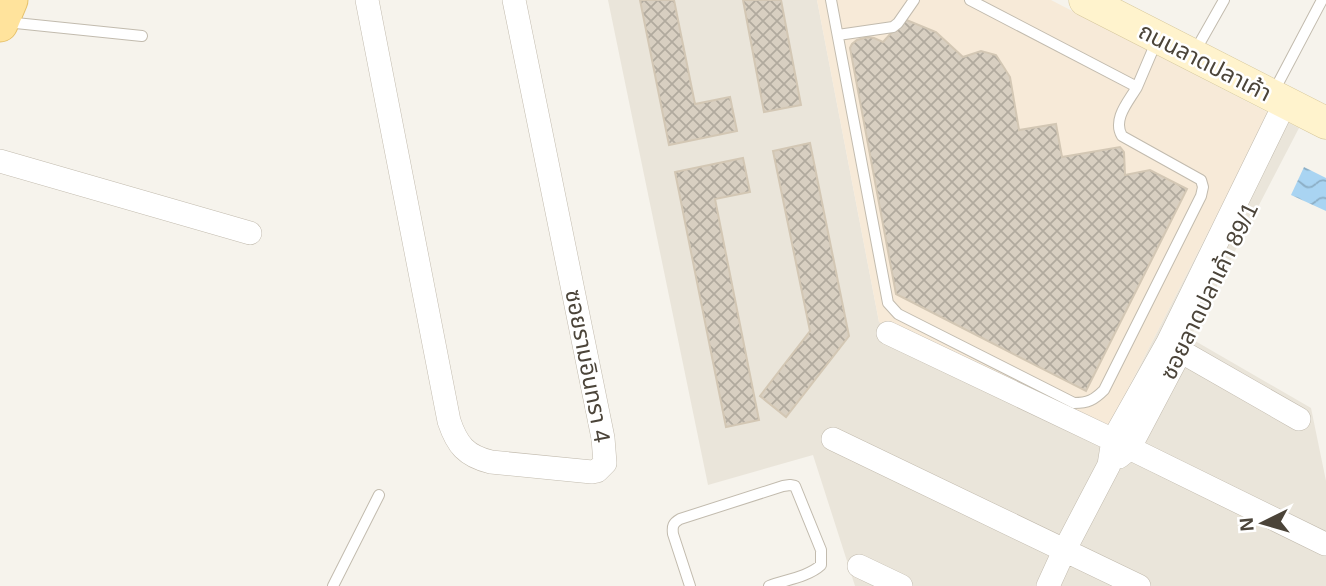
<svg xmlns="http://www.w3.org/2000/svg" width="1326" height="586" font-family="Helvetica,'Noto Sans Thai',sans-serif">
<style>
.residential{fill:#eae5da}
.commercial{fill:#f7ead8}
.water{fill:url(#water-waves)}
.building{fill:url(#building-cross-hatch);stroke:#d3c7b4;stroke-width:2}
.lines{fill:none;stroke-linecap:round;stroke-linejoin:round}
.lane-casing{stroke:#c2bbae;stroke-width:12}
.street-casing{stroke:#c2bbae;stroke-width:24}
.secondary-casing{stroke:#d6c79b;stroke-width:33}
.primary-casing{stroke:#e6c16a;stroke-width:37}
.lane{stroke:#fff;stroke-width:10}
.street{stroke:#fff;stroke-width:23}
.secondary{stroke:#fff3cd;stroke-width:32}
.primary{stroke:#ffe39c;stroke-width:35}
.labels{text-anchor:middle;dominant-baseline:central;stroke-width:5;stroke-linejoin:round;paint-order:stroke}
.street-label{font-size:23px;fill:#4b4439;stroke:#fff}
</style>
<defs>
<pattern id="water-waves" width="16" height="10" patternUnits="userSpaceOnUse" patternTransform="scale(1.75)"><rect width="16" height="10" fill="#a9d4f2"/><path d="M0 5q4-4 8 0t8 0" fill="none" stroke="#8caec5"/></pattern>
<pattern id="building-cross-hatch" width="8" height="8" patternUnits="userSpaceOnUse" patternTransform="scale(1.75)"><rect width="8" height="8" fill="#d8cfc1"/><path d="M0 0l8 8M0 8l8-8" fill="none" stroke="#b1aa9e"/></pattern>
</defs>
<rect width="100%" height="100%" fill="#f6f3ec"/>
<path class="residential" d="M608,0H817L879,322L1105,434L1269,113L1299,128L1190,338L1311,408L1326,481V586H855L813,455L708,485Z"/>
<path class="commercial" d="M817,0H1051L1269,113L1105,434L879,322Z"/>
<path class="water" d="M1304,167L1326,178V211L1291,195Z"/>
<path class="building" d="M640,0H674L695,104L730,97L737,131L669,145Z
M743,0H781L801,105L764,112Z
M904,19L936,32L963,57L981,51L996,55L1010,77L1019,130L1056,124L1062,157L1120,147L1124,152L1125,175L1150,170L1187,189L1086,391L896,294L850,48L852,44L857,40L868,37L874,38L883,42Z
M810,143L849,336L786,417L760,396L810,331L773,151Z
M743,158L750,192L715,199L759,420L726,427L675,172Z"/>
<g class="lines">
<g class="lane-casing">
<path id="lane" d="M831,0L888,303L898,314L1074,403C1088,403 1094,400 1104,390L1201,196L1203,187L1201,180L1122,136C1112,119 1129,101 1137,87
M970,0L1137,87L1157,40
M6,22L142,36
M838,35L893,27L898,23L914,0
M1194,53L1224,0
M1273,93L1322,0
M333,586L379,495
M690,586L673,534C672,526 673,523 680,519L783,486L790,485L795,486L821,550V565C808,577 785,580 769,586"/>
</g>
<g class="street-casing">
<path id="street" d="M367,0L449,421C457,445 466,456 491,462L592,472L597,471L605,463L603,438L514,0
M0,161L250,233
M888,333L1113,440L1325,544
M1168,344L1299,419
M833,439L1139,586
M1119,457L1129,449L1177,358
M859,566L901,586
M1048,586L1064,551L1109,465L1113,440L1167,344L1285,103"/>
</g>
<g class="secondary-casing">
<path id="secondary" d="M1085,0L1326,123"/>
</g>
<g class="primary-casing">
<path id="primary" d="M0,24L10,0"/>
</g>
<use href="#lane" class="lane"/>
<use href="#street" class="street"/>
<use href="#secondary" class="secondary"/>
<use href="#primary" class="primary"/>
</g>
<g class="labels">
<g class="street-label">
<text transform="translate(1205 62) rotate(27)">ถนนลาดปลาเค้า</text>
<text transform="translate(1209 291) rotate(-64)">ซอยลาดปลาเค้า 89/1</text>
<text transform="translate(588 366) rotate(79)">ซอยรามอินทรา 4</text>
</g>
</g>
<g transform="translate(1263 523) rotate(265)" stroke="#ffffff" stroke-width="5" paint-order="stroke">
<path d="M0-5L12 26L0 18L-12 26Z" fill="#4b4439"/>
<text y="-10" font-size="19" font-weight="bold" text-anchor="middle" fill="#4b4439">N</text>
</g>
</svg>
